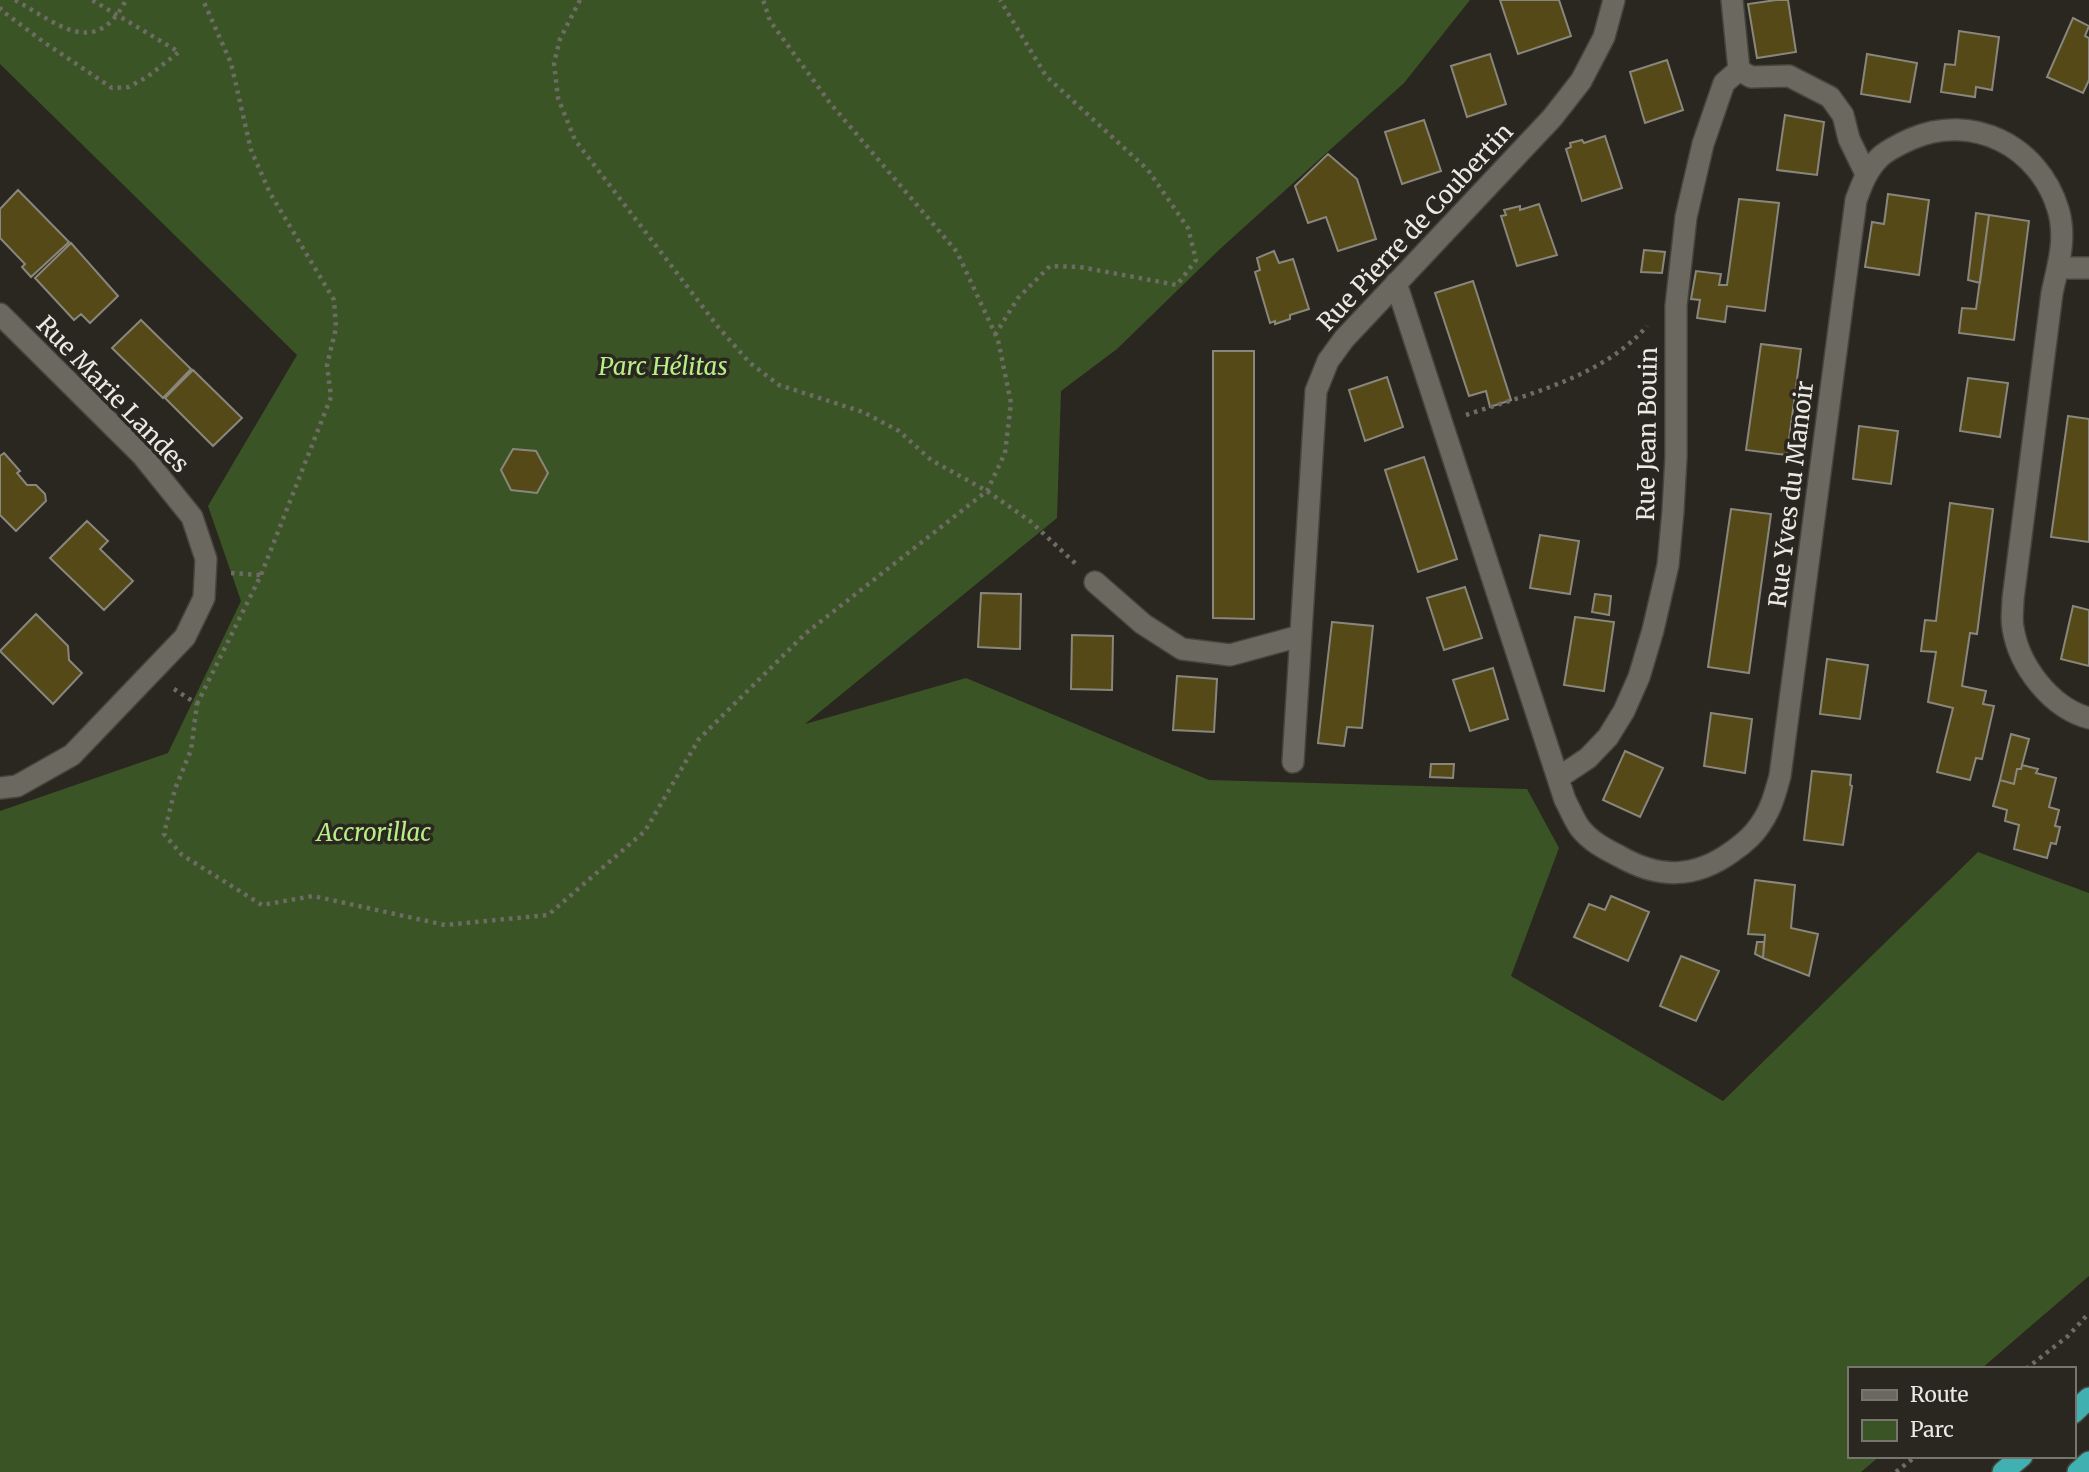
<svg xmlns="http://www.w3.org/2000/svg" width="2089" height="1472" font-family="Merriweather,serif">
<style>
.green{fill:#3b5425}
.building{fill:#554917;stroke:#89877d;stroke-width:2}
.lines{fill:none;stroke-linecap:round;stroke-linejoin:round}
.minor-casing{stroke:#46443e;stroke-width:24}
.highway-casing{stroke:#46443e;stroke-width:24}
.path{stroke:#6c6b64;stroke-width:4.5;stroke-dasharray:3.5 5;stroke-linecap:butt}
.minor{stroke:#6a685f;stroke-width:21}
.highway{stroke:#40b1b0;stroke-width:21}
.labels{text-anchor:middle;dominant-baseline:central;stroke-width:7;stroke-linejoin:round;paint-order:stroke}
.street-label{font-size:24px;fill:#eae9e4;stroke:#29271f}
.park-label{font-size:24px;font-style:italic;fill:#b7ef86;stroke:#29271f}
</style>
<rect width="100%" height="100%" fill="#29271f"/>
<path class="green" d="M0,0H1470L1404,83L1220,249L1117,349L1061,391L1057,518L805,724L966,678L1209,780L1527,789L1559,848L1511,976L1723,1101L1978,852L2089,893V1276L1981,1369H1849V1456H1880L1861,1472H0V811L168,753L241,601L208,506L297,355L0,64Z"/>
<path class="building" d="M1500,0H1559L1571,36L1518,54Z
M1776,0H1788L1796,52L1757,58L1748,4Z
M2073,18L2089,26L2085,36L2089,38V80L2083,93L2047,77Z
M1959,31L1999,37L1992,90L1976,87L1975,97L1941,92L1945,64L1955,65Z
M1490,54L1506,104L1467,117L1451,66Z
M1867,54L1917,63L1910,102L1861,94Z
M1667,60L1683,110L1645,123L1630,72Z
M1785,115L1824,122L1817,175L1777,170Z
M1424,120L1441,171L1402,184L1385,132Z
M1605,136L1622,188L1582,201L1566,149L1571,147L1570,143L1582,140L1584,143Z
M1328,154L1357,179L1376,239L1338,251L1326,217L1308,223L1295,186Z
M18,190L69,242L31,277L22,267L25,264L0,238V209Z
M1888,194L1929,200L1919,275L1865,267L1872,222L1884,224Z
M1739,199L1779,203L1765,311L1727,306L1725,322L1697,318L1700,300L1691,299L1696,271L1721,274L1719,285H1727Z
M1539,204L1557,255L1517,266L1501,216L1506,215L1504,210L1520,206V210Z
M1976,213L1989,215L1980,283L1968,280Z
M1989,215L2029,221L2014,340L1959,333L1962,308L1976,309Z
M71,243L118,296L90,323L81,314L74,320L35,278Z
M1644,250L1665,252L1662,273L1641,272Z
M1274,251L1279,263L1293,259L1309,309L1290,315V319L1275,324V321L1270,323L1255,272L1260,270L1257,258Z
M1473,281L1511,400L1490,407L1486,391L1469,396L1435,293Z
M141,320L191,369L163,398L112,348Z
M1761,344L1801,349L1787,455L1746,450Z
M1213,351H1254V619L1213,618Z
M193,370L242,418L213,446L165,398Z
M1387,377L1403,427L1365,441L1349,390Z
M1968,378L2008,383L2000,437L1960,431Z
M2068,416L2089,419V542L2051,537Z
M1859,426L1898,431L1891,484L1853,479Z
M513,449L536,451L548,473L537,493L511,490L501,470Z
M4,453L20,471L17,473L27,485H36L45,494L46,501L16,531L0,515V456Z
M1424,457L1457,559L1418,572L1385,470Z
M1950,503L1993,509L1977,634L1970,633L1962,686L1986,691L1983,704L1994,706L1982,759L1976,758L1970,780L1937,772L1953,708L1928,702L1936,652L1921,651L1925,620L1936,621Z
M1731,509L1771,514L1749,673L1708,667Z
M87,521L108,541L100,549L133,581L104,610L50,558Z
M1540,535L1579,541L1570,594L1530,588Z
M1465,587L1482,638L1444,650L1427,598Z
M981,593L1021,594L1020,649L978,647Z
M1595,594L1611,596L1609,615L1592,612Z
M2073,606L2089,610V666L2061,659Z
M36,614L68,646L69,660L82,673L53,704L0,651Z
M1575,617L1614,622L1604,691L1564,685Z
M1332,622L1373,626L1362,728L1347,727L1344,746L1318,743Z
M1072,635L1113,636L1112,690L1071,689Z
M1827,659L1868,665L1860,719L1820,714Z
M1493,668L1508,719L1470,731L1453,680Z
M1177,676L1217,679L1214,732L1173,730Z
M1711,713L1752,719L1745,773L1704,766Z
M2011,734L2029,739L2021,769H2017L2014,784L2000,780Z
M1625,751L1663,768L1640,817L1603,800Z
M1431,764H1454L1453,778L1430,777Z
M2022,765L2038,769L2036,773L2056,778L2049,807L2059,810L2055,826L2060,827L2056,844L2051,843L2047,858L2014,849L2019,825L2005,821L2007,810L1993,806L2000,780L2014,784L2017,769H2021Z
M1812,771L1851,775L1850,785L1852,786L1843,845L1804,840Z
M1755,880L1795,885L1791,928L1818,934L1809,976L1763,958L1765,935L1748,934Z
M1611,896L1649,912L1628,961L1574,937L1589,904L1605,910Z
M1757,942H1764L1763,958L1755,954Z
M1681,956L1719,971L1696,1021L1660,1006Z"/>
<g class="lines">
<g class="minor-casing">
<path id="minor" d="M1732,0L1739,70L1751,77L1789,76L1830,97L1843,115L1849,139L1866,174
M2058,268H2089
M1396,283L1565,800C1570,809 1574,820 1580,828C1590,841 1605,849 1619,856C1659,879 1695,879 1733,851C1743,844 1753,836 1760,825C1771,810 1775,794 1780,776L1856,200C1862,184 1867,170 1879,158C1887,150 1900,144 1911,139C1972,112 2039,146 2058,209C2067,238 2058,265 2052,293L2013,599C2013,608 2011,619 2013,628C2019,666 2051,708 2089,718
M0,314L142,455L192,517L206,559L204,598L185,637L72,755L17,786L0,788
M1095,582L1143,624L1182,649L1230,655L1300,636
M1293,762L1316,391L1328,361L1344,339L1552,118L1581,81L1604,37L1614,0
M1558,778L1588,758L1608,737L1624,711L1639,677L1653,630L1668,565L1673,511L1676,457V306L1686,217L1703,144L1724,83L1739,70"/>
</g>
<g class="highway-casing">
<path id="highway" d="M2073,1413L2089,1398
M2003,1472L2022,1456
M2078,1472L2089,1462"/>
</g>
<path class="path" d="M15,0C57,23 95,60 126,0
M580,0L560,39L554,63L558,98L575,140L719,328L750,363L779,385L863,412L899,431L931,460L987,491L1030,521L1076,564
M0,7L1,10L45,43L112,88L129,87L147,77L179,52L92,0
M995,335L1018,298L1050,266L1080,267L1177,285L1196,260L1188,228L1148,170L1046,76L1000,0
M1466,415C1528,394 1603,377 1647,326
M231,573L260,575
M174,689L197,704L191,750L175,789L164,834L182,855L262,905L313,896L445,925L548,915L645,831L699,739L806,633L987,491L1005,453L1011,403L998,340L957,252L830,103L770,21L763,0
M197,704L261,575L331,397L327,365L336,328L334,300L270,193L251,150L231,63L203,0
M2026,1369L2068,1336L2089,1313
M1896,1472L1916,1456"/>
<use href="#minor" class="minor"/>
<use href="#highway" class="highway"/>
</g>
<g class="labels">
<g class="street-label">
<text transform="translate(1415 227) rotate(-47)">Rue Pierre de Coubertin</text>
<text transform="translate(113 394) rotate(46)">Rue Marie Landes</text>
<text transform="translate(1647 434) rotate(-89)">Rue Jean Bouin</text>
<text transform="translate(1791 494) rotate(-83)">Rue Yves du Manoir</text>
</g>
<g class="park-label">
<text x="663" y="366">Parc Hélitas</text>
<text x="374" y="832">Accrorillac</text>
</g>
</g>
<rect x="1848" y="1367" width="228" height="91" fill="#29271f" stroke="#76756e" stroke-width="2"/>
<rect x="1862" y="1390" width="35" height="10" fill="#6a685f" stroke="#76756e" stroke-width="2"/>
<text x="1910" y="1402" font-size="21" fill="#eae9e4">Route</text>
<rect x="1862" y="1420" width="35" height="21" fill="#3b5425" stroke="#76756e" stroke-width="2"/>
<text x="1910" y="1437" font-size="21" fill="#eae9e4">Parc</text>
</svg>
